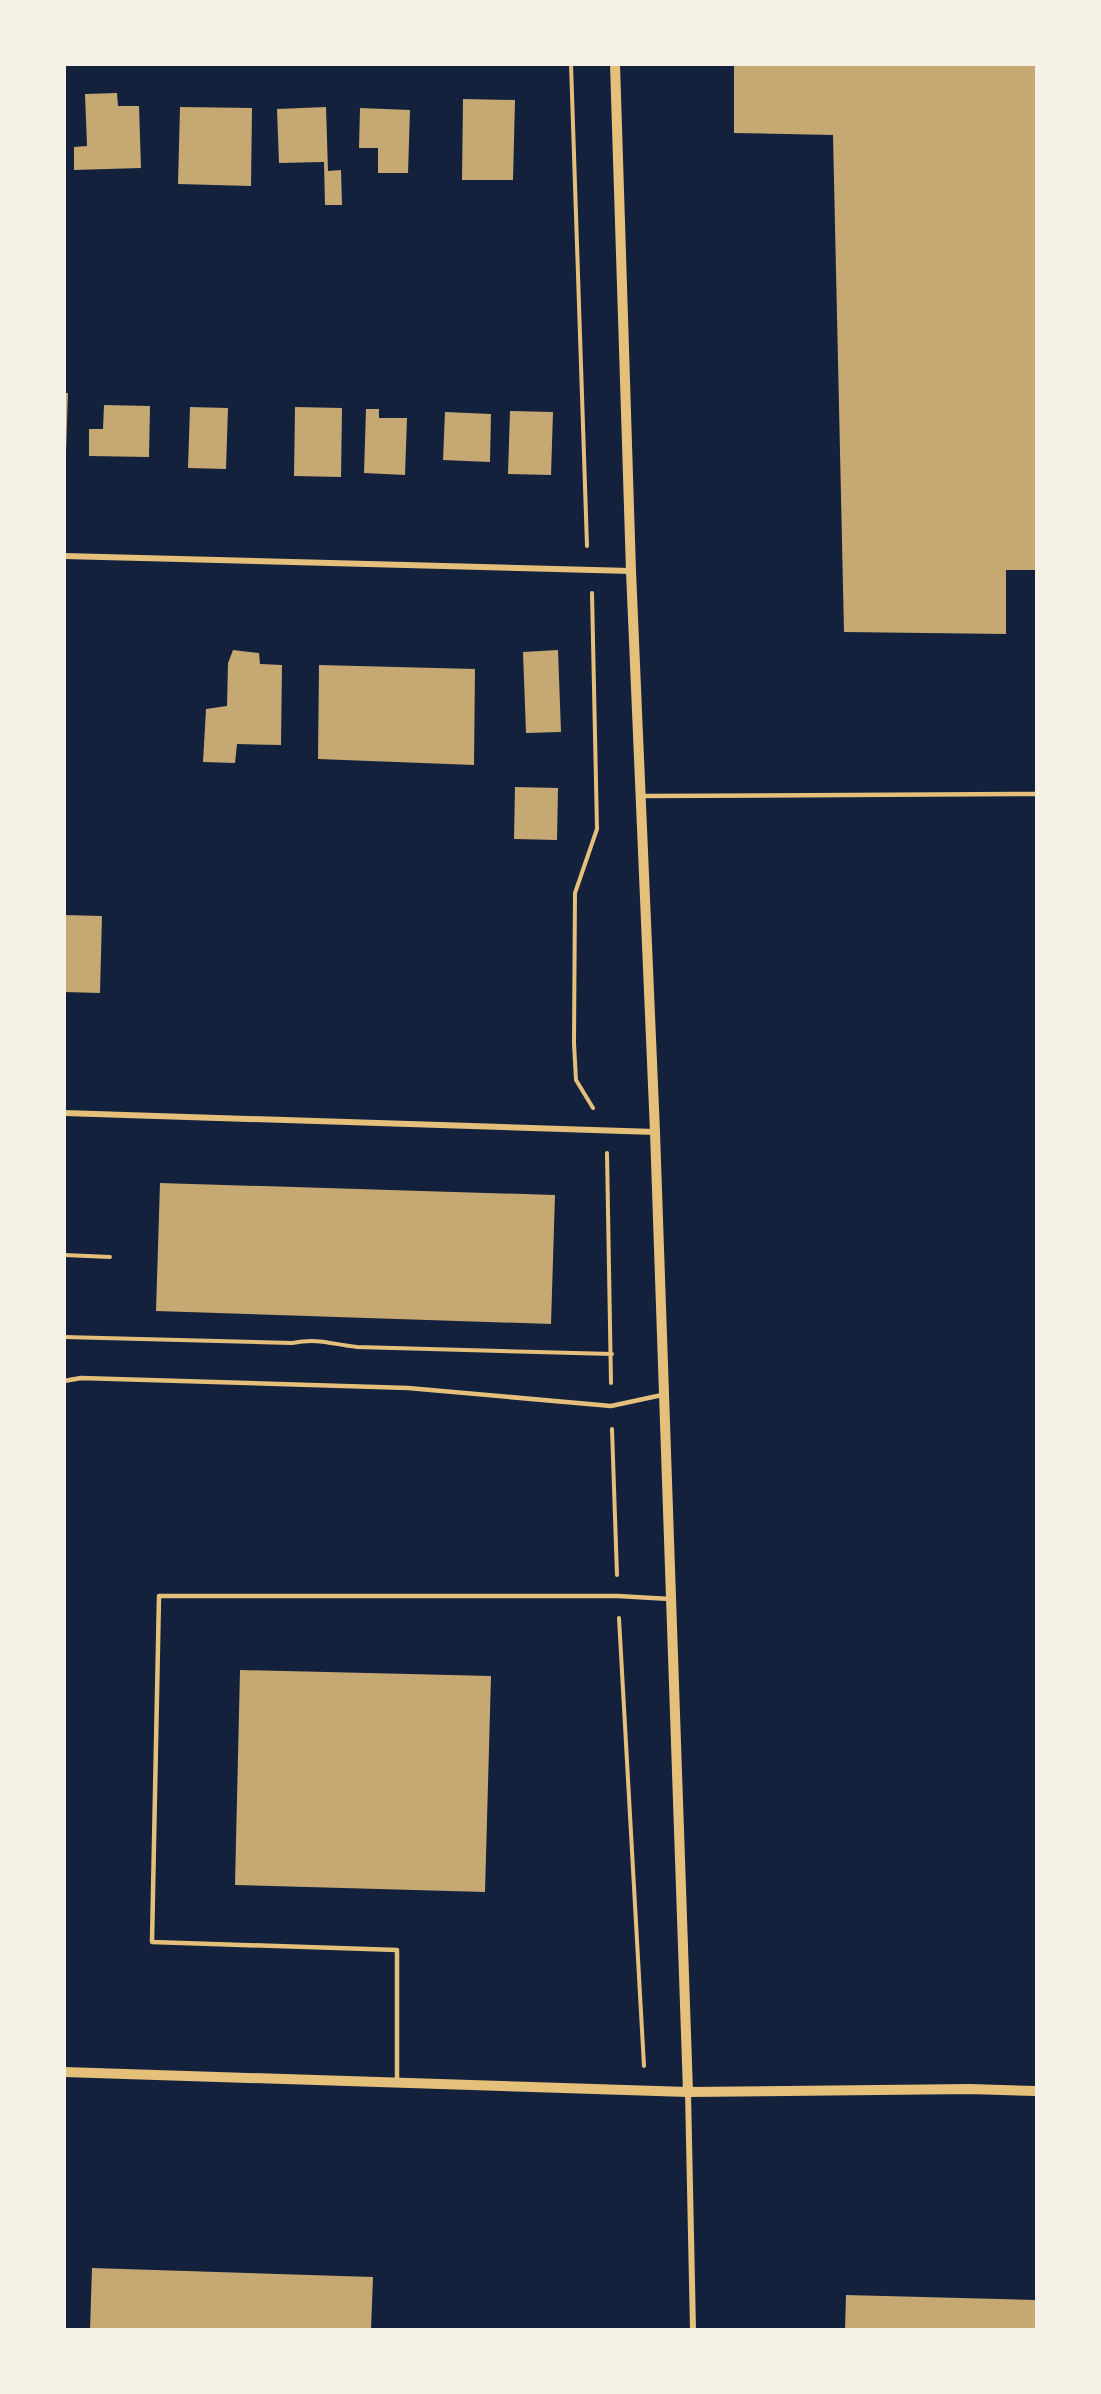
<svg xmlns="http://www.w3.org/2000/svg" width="1101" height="2394" font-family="Rubik,sans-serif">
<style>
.building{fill:#c6a872}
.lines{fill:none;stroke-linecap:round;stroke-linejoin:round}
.path{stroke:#e5c07b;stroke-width:4}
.service{stroke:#e5c07b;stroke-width:4.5}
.minor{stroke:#e5c07b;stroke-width:6}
.tertiary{stroke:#e5c07b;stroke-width:10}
</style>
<rect width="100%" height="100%" fill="#14213d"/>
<path class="building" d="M734,64H1036V570H1006V634L844,632L833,135L734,133Z
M117,93L118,106H139L141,168L74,170V147L87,146L85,94Z
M463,99L515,100L513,180H462Z
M180,107L252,108L251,186L178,184Z
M326,107L328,171L341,170L342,205H325L324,162L279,163L277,109Z
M360,108L410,110L408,173H378V148H359Z
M64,393H68L66,453H64Z
M104,405L150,406L149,457L89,456V429H103Z
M190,407L228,408L226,469L188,468Z
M295,407L342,408L341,477L294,476Z
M366,409H379V418H407L405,475L364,473Z
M510,411L553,412L551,475L508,474Z
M445,412L491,414L490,462L443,460Z
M233,650L259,653L260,664L282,665L281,745L237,744L235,763L203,762L206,709L227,706L228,663Z
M558,650L561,732L526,733L523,652Z
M319,665L475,669L474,765L318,759Z
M515,787L558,788L557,840L514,839Z
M64,915L102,916L100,993L64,992Z
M160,1183L555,1195L551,1324L156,1311Z
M240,1670L491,1676L485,1892L235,1885Z
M92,2268L373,2277L371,2330H90Z
M846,2295L1036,2300V2330H845Z"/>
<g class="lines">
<path class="path" d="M571,64L587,546
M592,593L597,829L575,893L574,1043L576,1080L593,1108
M607,1153L611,1383
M64,1255L110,1257
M64,1337L292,1343C320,1338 330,1344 357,1347L612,1354
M612,1429L617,1575
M619,1618L644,2066"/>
<path class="service" d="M642,796L1036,794
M64,1381L81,1378L408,1388L611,1406L662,1395
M397,2083V1950L152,1942L159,1596H618L670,1599"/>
<path class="minor" d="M64,556L631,571
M64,1113L655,1132
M688,2092L693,2330"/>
<path class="tertiary" d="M615,64L631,571L655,1132L688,2092
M64,2072L688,2092L970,2089L1036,2091"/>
</g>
<rect width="1101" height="2394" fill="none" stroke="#f6f1e7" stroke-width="132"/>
</svg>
